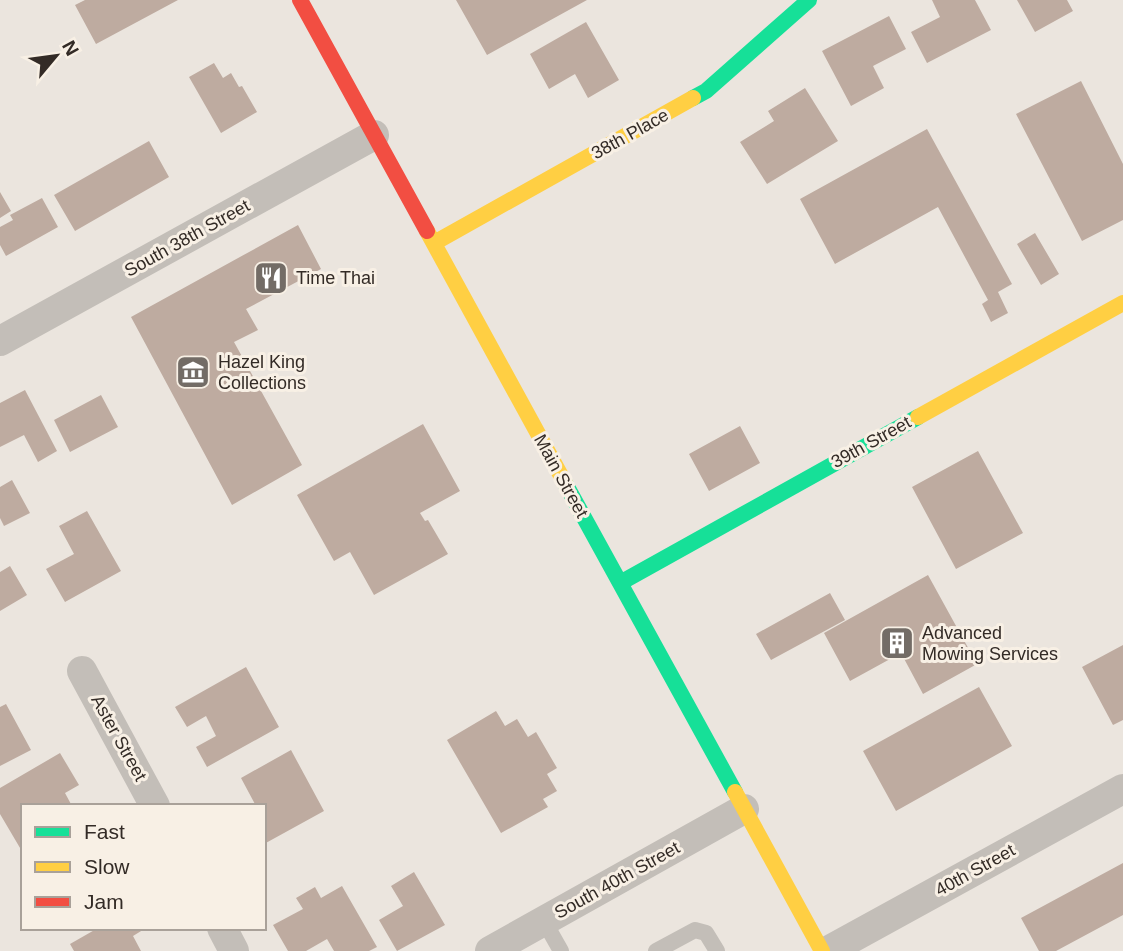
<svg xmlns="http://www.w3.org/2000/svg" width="1123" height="951" font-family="Helvetica,sans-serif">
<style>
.building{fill:#beaba0}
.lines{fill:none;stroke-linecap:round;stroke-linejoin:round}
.lane{stroke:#c3beb8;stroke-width:16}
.street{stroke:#c3beb8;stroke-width:30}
.fast{stroke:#16e098;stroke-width:16}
.slow{stroke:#ffcf43;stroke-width:16}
.jam{stroke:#f24e42;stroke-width:16}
.labels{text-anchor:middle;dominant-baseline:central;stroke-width:6;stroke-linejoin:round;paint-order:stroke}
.street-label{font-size:18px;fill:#332b26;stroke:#f8f0e5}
.poi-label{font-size:18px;fill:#332b26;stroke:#f8f0e5;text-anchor:start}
</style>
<rect width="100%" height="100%" fill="#ebe5de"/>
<path class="building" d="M85,0H178L96,44L75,5Z
M456,0H587L487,55Z
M932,0H975L991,30L927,63L911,32L940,17Z
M1017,0H1067L1073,11L1035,32Z
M889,16L906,49L873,66L884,88L851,106L822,51Z
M586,22L619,80L588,98L575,74L549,89L530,54Z
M214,63L223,78L231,73L239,87L242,86L257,112L221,133L189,77Z
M1081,81L1123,164V220L1082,241L1016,114Z
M805,88L838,141L767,184L740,142L774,121L768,111Z
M927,129L1012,284L998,292L1008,313L991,322L982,304L988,300L938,207L835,264L800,199Z
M149,141L169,177L75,231L54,195Z
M0,192L11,211L0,218Z
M42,198L58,227L6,256L0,245V227L13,220L10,215Z
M298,225L321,269L246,309L258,330L234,342L302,465L232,505L131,317Z
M1035,233L1059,274L1041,285L1017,244Z
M25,390L57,451L38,462L24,435L0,447V403Z
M101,395L118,427L70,452L54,420Z
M423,424L460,491L420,513L425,521L428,520L448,554L374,595L350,552L334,561L297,495Z
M740,426L760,463L709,491L689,454Z
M978,451L1023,533L956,569L912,487Z
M12,480L30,513L4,526L0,518V487Z
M87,511L121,571L65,602L46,569L74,554L59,526Z
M10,566L27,595L0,611V572Z
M928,575L977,664L923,694L901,653L850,681L824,633Z
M830,593L845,620L771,660L756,634Z
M1123,645V720L1113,725L1082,667Z
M246,667L279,727L207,767L196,747L216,736L206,716L187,727L175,707Z
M979,687L1012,746L896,811L863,751Z
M6,704L31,750L0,766V707Z
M496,711L505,726L517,719L528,737L536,732L557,768L547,774L557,791L543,799L548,807L501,833L447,740Z
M291,750L324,811L264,844V806H256L241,778Z
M60,753L79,785L65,793L72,806H23V853L0,814V788Z
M1123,863V915L1056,951H1039L1021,918Z
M414,872L445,925L397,951L379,920L403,906L391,886Z
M342,886L377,947L369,951H334L327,939L306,951H288L273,925L303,909L296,898L315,887L321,898Z
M98,928H146L133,936L141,951H74L70,944Z"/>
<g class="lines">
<path class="lane" d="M544,921L561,951
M656,951L695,930L706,933L717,951"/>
<path class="street" d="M0,341L374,135
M82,671L155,806
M222,928L234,951
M490,951L744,809
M828,951L1123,789"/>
<path class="fast" d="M693,98L706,91L809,0
M565,483L735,792
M620,583L918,417"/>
<path class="slow" d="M427,231L565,483
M434,243L693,98
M918,417L1123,303
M735,792L822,951"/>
<path class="jam" d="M300,0L427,231"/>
</g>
<defs>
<g id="restaurant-square" transform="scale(1.75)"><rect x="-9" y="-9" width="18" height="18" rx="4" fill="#736c66" stroke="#f8f0e5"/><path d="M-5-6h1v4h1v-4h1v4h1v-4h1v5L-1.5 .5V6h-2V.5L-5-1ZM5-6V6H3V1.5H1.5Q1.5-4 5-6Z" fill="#fff"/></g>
<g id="museum-square" transform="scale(1.75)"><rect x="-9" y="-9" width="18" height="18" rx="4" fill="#736c66" stroke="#f8f0e5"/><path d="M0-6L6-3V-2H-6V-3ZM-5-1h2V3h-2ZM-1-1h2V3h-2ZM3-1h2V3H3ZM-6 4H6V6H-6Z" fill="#fff"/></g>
<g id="building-square" transform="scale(1.75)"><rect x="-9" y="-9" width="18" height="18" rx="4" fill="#736c66" stroke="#f8f0e5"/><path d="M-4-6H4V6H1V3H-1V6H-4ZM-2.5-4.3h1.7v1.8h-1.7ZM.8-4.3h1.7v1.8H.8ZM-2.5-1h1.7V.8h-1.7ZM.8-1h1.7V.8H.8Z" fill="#fff"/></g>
</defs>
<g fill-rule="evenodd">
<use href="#restaurant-square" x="271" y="278"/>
<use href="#museum-square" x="193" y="372"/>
<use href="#building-square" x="897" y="643"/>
</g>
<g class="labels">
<g class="street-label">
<text transform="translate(630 134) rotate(-29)">38th Place</text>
<text transform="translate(187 238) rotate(-29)">South 38th Street</text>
<text transform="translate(871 442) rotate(-29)">39th Street</text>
<text transform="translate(561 476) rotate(61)">Main Street</text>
<text transform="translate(119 738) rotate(61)">Aster Street</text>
<text transform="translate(975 870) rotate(-29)">40th Street</text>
<text transform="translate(617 880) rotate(-29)">South 40th Street</text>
</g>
<g class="poi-label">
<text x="296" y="278">Time Thai</text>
<text x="218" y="362">Hazel King<tspan x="218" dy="21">Collections</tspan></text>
<text x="922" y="633">Advanced<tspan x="922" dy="21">Mowing Services</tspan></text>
</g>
</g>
<rect x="21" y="804" width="245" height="126" fill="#f8f0e5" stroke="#a9a199" stroke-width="2"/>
<rect x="35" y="827" width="35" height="10" fill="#16e098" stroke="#a9a199" stroke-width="2"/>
<text x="84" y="839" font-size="21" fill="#332b26">Fast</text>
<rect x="35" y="862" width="35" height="10" fill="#ffcf43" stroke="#a9a199" stroke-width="2"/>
<text x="84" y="874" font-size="21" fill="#332b26">Slow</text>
<rect x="35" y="897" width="35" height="10" fill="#f24e42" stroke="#a9a199" stroke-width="2"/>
<text x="84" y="909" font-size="21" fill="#332b26">Jam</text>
<g transform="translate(56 56) rotate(61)" stroke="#f8f0e5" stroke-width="5" paint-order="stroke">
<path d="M0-5L12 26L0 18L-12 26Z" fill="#332b26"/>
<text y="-10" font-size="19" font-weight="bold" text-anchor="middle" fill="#332b26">N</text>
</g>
</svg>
